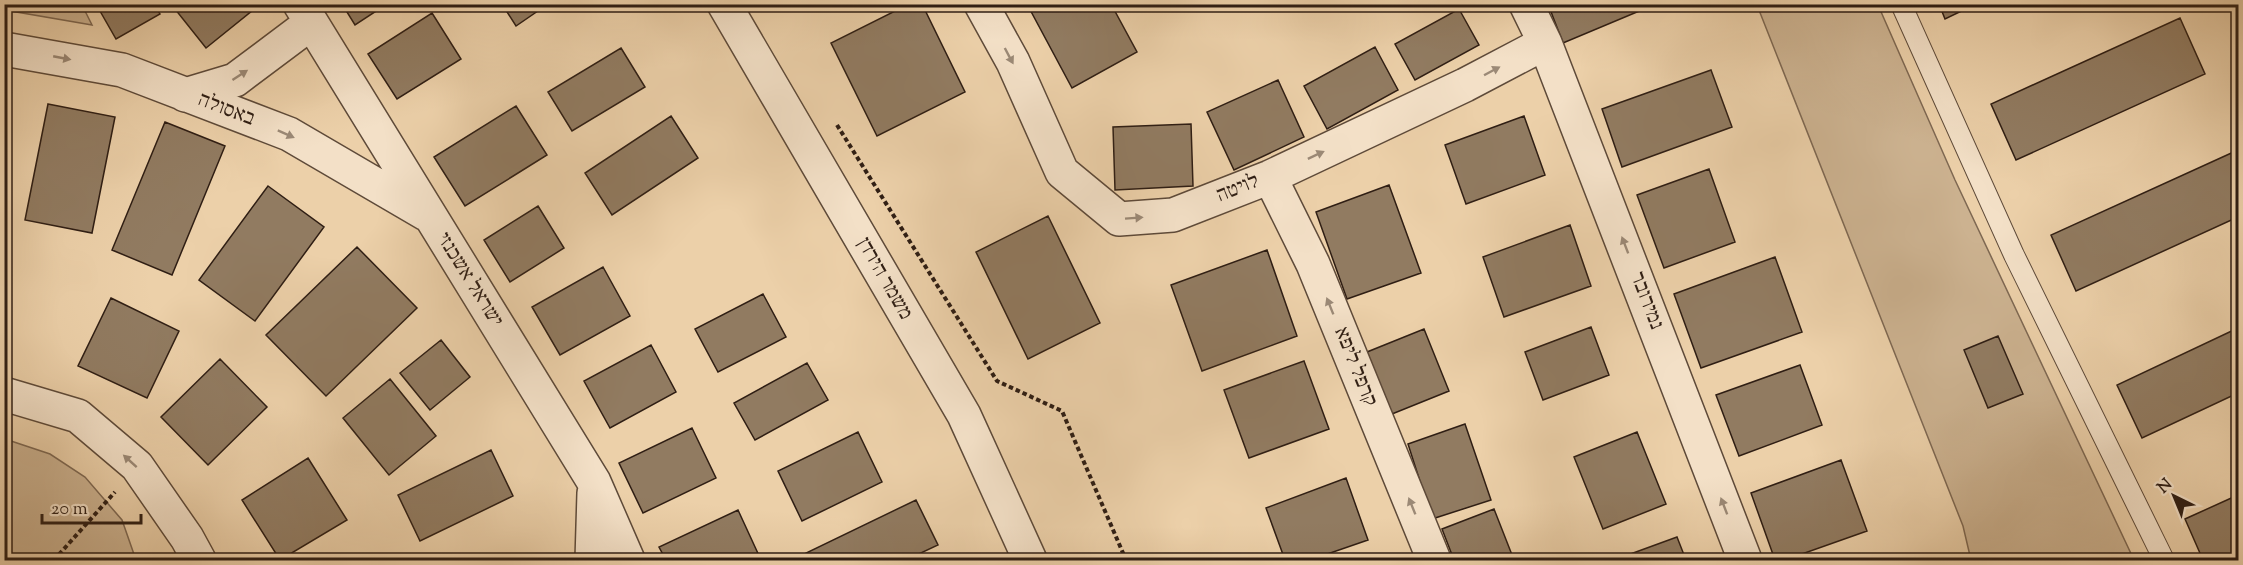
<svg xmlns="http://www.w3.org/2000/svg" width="2243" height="565" font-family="'Sorts Mill Goudy','Frank Ruhl Libre',serif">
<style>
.green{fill:#ccb290;stroke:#7e6852;stroke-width:1.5}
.building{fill:#917b61;stroke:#2f1e14;stroke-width:1.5}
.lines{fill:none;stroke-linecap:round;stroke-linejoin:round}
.service-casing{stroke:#5e4a39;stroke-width:22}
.minor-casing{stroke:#5e4a39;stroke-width:36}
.tertiary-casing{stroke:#5e4a39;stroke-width:36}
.path{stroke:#2f1e14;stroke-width:4;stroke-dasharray:4.5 3;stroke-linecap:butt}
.service{stroke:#f3e0c7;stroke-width:20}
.minor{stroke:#f3e0c7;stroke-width:33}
.tertiary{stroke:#f3e0c7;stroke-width:33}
.oneway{fill:#9b8976}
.labels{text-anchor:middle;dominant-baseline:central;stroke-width:6;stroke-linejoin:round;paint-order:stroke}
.street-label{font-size:21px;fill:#2f1e14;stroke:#f3e0c7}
</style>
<rect width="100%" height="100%" fill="#ecd0a9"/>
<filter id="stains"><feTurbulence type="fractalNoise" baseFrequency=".00333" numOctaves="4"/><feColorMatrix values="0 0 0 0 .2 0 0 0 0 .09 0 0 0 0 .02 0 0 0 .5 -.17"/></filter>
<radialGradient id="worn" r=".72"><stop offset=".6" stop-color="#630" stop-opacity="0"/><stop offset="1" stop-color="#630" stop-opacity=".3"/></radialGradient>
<path class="green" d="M4,5H82L92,25L5,10Z
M1757,5H1878L1955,180L2134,560H1971L1963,526Z
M5,439L50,454L85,477L122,520L136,560H5Z"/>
<path class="building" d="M96,4H154L160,14L116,39Z
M171,4H249L253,10L206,48Z
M342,4H387L355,25Z
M502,4H548L516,26Z
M909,4H922L965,92L877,136L831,43Z
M1027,4H1111L1137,52L1072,88Z
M1548,4H1656L1563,43Z
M1939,4H1976L1945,19Z
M1459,9L1479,45L1415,80L1395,44Z
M432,13L461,59L397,99L368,54Z
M2180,18L2205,74L2016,160L1991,104Z
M1375,47L1398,90L1327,129L1304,86Z
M621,48L645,87L572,131L548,92Z
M1711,70L1732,127L1622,167L1602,109Z
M1278,80L1304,137L1234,170L1207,112Z
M48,104L115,117L92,233L25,220Z
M516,106L547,155L465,206L434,157Z
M671,116L698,158L612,215L585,173Z
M1524,116L1545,175L1466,204L1445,145Z
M165,122L225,146L172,275L112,250Z
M1191,124L1193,186L1115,190L1113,127Z
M2238,150V217L2076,291L2051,235Z
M1709,169L1735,242L1664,268L1637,195Z
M1389,185L1421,273L1347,299L1316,212Z
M268,186L324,227L255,321L199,280Z
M538,206L564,248L510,282L484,240Z
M1048,216L1100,323L1028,359L976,252Z
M1570,225L1591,286L1504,317L1483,257Z
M357,247L417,308L326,396L266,335Z
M1267,250L1297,336L1202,371L1171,285Z
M1775,257L1802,332L1701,368L1674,294Z
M603,267L630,316L560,355L532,307Z
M763,294L786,337L718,372L695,329Z
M111,298L179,331L147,398L78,366Z
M1591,327L1609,375L1543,400L1525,352Z
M2238,328V393L2142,438L2117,385Z
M1424,329L1449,391L1392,414L1367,352Z
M1998,336L2023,394L1988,408L1964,350Z
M441,340L470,377L430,410L400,373Z
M651,345L676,392L610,428L584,381Z
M220,359L267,407L208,465L161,417Z
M1304,361L1329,429L1249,458L1224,390Z
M807,363L828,400L755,440L734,403Z
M1800,365L1822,425L1739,456L1716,395Z
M390,379L436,436L389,475L343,418Z
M1465,424L1491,500L1432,519L1408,444Z
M692,428L716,478L643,513L619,463Z
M858,432L882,482L802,521L778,471Z
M1637,432L1666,504L1603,529L1574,457Z
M491,450L513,496L420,541L398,495Z
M308,458L347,520L280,560L242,500Z
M1841,460L1867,531L1785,560H1775L1751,493Z
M1346,478L1368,540L1310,560H1285L1266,508Z
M2238,495V560H2203L2185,519Z
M916,500L938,545L906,560H807L804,554Z
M1494,509L1514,560H1454L1442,529Z
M738,510L761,560H666L659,547Z
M1677,537L1686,560H1614Z"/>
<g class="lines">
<g class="service-casing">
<path id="service" d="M1901,4L2014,255L2164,560"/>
</g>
<g class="minor-casing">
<path id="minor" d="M300,4L594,482L628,560
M981,4L1013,62L1062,172L1119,219L1173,215L1270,177L1465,85L1545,43L1526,4
M1545,43L1745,560
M4,49L122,70L289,134L426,214
M185,95L235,80L311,23
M1270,177L1313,264L1434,560
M4,394L78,416L137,466L187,538L199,560
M592,560L594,493"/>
</g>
<g class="tertiary-casing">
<path id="tertiary" d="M724,4L964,415L1030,560"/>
</g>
<path class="path" d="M837,125L997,381L1062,411L1126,560
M54,560L115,492"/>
<use href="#service" class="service"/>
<use href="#minor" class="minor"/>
<use href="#tertiary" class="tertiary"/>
</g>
<defs><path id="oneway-solid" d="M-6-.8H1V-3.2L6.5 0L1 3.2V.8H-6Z" transform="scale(1.5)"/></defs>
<g class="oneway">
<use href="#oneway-solid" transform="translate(1009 56) rotate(62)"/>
<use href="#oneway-solid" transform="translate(62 58) rotate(11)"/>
<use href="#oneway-solid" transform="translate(1492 71) rotate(-28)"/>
<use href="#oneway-solid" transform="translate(240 75) rotate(-33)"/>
<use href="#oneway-solid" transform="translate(286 134) rotate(24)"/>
<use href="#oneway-solid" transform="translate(1316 155) rotate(-25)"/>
<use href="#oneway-solid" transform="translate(1134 218) rotate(-4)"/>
<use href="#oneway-solid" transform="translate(1625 245) rotate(-111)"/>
<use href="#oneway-solid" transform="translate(1330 306) rotate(-112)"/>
<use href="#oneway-solid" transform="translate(130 461) rotate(-138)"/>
<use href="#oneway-solid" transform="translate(1412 506) rotate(-112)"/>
<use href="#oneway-solid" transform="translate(1724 506) rotate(-111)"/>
</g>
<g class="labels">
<g class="street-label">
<text transform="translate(226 110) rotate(21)">באסולה</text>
<text transform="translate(1238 189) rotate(-22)">לויטה</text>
<text transform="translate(884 279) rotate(60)">משמר הירדן</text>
<text transform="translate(469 280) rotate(58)">ישראל אשכנזי</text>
<text transform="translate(1646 301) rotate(69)">נמירובר</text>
<text transform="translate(1355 367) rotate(68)">קרפל ליפא</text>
</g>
</g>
<rect width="2243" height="565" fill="none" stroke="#ecd0a9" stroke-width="24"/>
<rect x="6" y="6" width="2231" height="553" fill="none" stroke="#2f1e14" stroke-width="3"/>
<rect x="12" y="12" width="2219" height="541" fill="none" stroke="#2f1e14" stroke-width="1.5"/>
<g transform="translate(2174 496) rotate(317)" stroke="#f3e0c7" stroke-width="4.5" paint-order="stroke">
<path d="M0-4.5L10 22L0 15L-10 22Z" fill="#2f1e14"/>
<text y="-9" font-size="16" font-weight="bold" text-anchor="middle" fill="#2f1e14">N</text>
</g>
<path d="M42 514v9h99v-9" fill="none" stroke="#2f1e14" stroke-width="3"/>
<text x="51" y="514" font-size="18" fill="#2f1e14" stroke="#f3e0c7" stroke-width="4.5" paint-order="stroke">20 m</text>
<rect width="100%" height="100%" filter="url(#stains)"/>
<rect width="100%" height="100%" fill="url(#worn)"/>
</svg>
